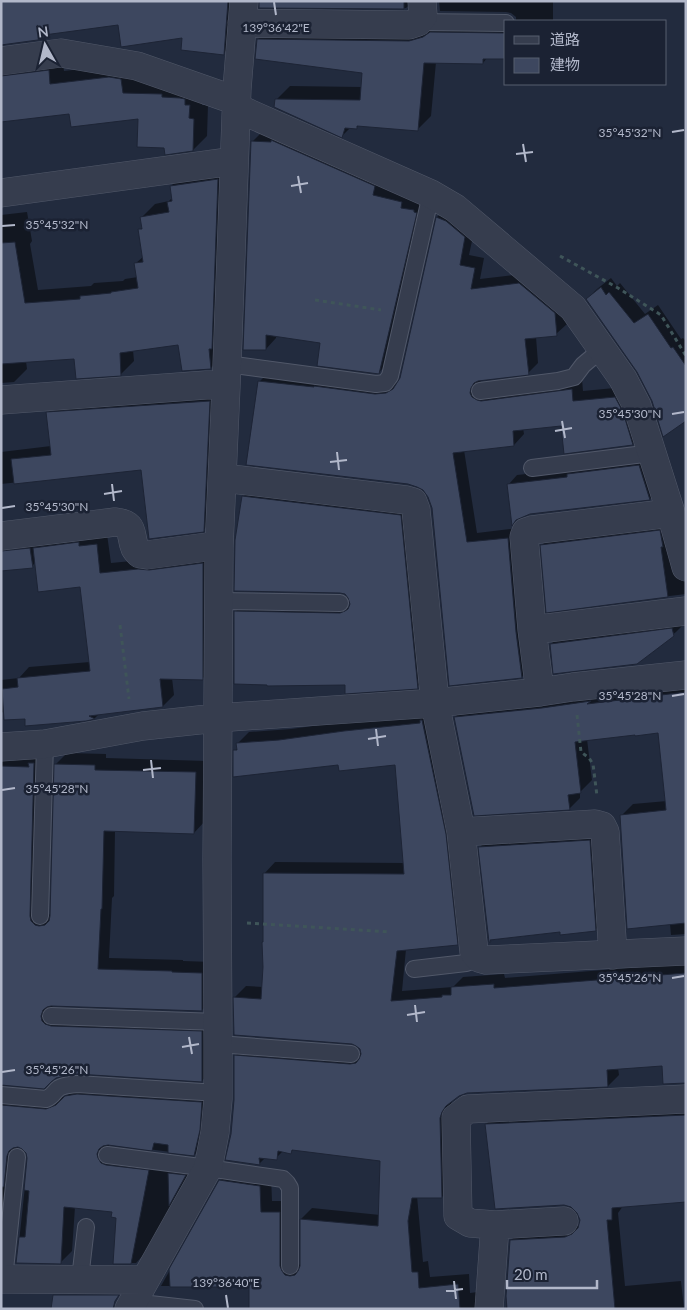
<svg xmlns="http://www.w3.org/2000/svg" width="687" height="1310" font-family="Lato,'Noto Sans JP',sans-serif">
<style>
.shadow{fill:#0007}
.building{fill:#3d475f;stroke:#1d2435}
.lines{fill:none;stroke-linecap:round;stroke-linejoin:round}
.service-casing{stroke:#515869;stroke-width:18}
.minor-casing{stroke:#515869;stroke-width:29}
.path{stroke:#3f5559;stroke-width:3;stroke-dasharray:4 4;stroke-linecap:butt}
.service{stroke:#363d4e;stroke-width:16}
.minor{stroke:#363d4e;stroke-width:28}
.ticks{fill:none;stroke:#b2b8ca;stroke-width:2}
.ticks-label{font-size:12px;text-anchor:middle;fill:#b2b8ca;stroke:#1b2233;stroke-width:5;stroke-linejoin:round;paint-order:stroke}
</style>
<rect width="100%" height="100%" fill="#222b3e"/>
<path class="shadow" d="M1,1H241L237,39L224,53L183,37L119,23L49,33L44,38Z
M260,1H413L406,8L260,6Z
M439,1H553V21H506V57L504,58H487L483,63L436,62L431,116L417,130L359,125L356,128L351,127L342,136L276,100L290,86L362,87L363,72L258,39L272,25L445,19L516,20V17L511,13L506,12L440,11Z
M1,54L62,57L64,71L124,64L203,92L202,105H208L207,136L193,150L165,146L139,118L70,112L1,120Z
M263,131L424,200L390,362L379,372L322,342L276,335V338L266,349L252,142Z
M231,166L224,355L211,368L179,343L133,350L134,361L121,374L75,358L26,361L27,369L14,382L1,383V215L27,212L32,241L30,244L38,290L91,286L94,283L123,281L125,279L138,277L136,263L144,256L140,230L143,227L142,217L155,204L169,201L173,197L171,186L185,173Z
M448,207L475,227L469,255L484,258L480,279L530,273L564,302L567,324L556,334L536,337L538,363L528,373L480,380L482,386L582,379L583,391L625,387L643,434L633,444L562,424L523,428L524,434L514,445L464,450L477,533L518,528L532,667L522,677L450,684L433,508L429,496L424,489L408,483L248,464L260,381L270,371L386,384L398,383L401,379L437,217Z
M611,278L617,286L620,283L645,314L658,305L681,339L683,338L686,341V419L653,401L638,371L587,299L597,289Z
M220,390L214,520L203,530L142,469L1,484V452L51,446L48,413L58,402Z
M648,457L658,490L650,499L530,513L517,518L509,484L517,475L573,469Z
M251,489L408,508L425,679L417,687L347,684L269,683L235,612L243,604L349,606L351,605L350,598L243,497Z
M671,520L686,567V594L547,611L542,545L553,534Z
M107,534L111,563L214,553L213,668L202,679L172,678L174,695L163,706L99,714L95,718L86,719L26,717L1,712V680L19,678L29,667L90,662L81,585L36,562L32,566L1,570V536Z
M684,624L676,632L637,663L551,644L559,636Z
M686,683V934L671,935L670,924L621,816L633,804L667,801L659,732L587,739L592,780L580,792V798L569,809L455,717L466,706Z
M429,713L468,933L457,944L406,949L402,991L453,987L463,977L504,974L505,978L677,964L686,957V1082L663,1065L618,1068L619,1075L608,1086L467,1092L459,1095L452,1100L451,1106L453,1186L442,1197L417,1196L423,1262L428,1261L430,1277L469,1274L470,1293L485,1291L489,1309H250L251,1286H161L220,1181L232,1169L271,1175L272,1201H290L297,1264L301,1265V1219L312,1208L380,1215L381,1159L294,1149L291,1152L283,1151L276,1158L266,1157L259,1164L232,1134L235,1100V1056L246,1045L362,1053L361,1050L352,1043L235,1034V997L246,986L263,987L264,967V874L275,862L405,863L396,764L339,763L235,751L238,747V743L249,732L291,729L357,720Z
M67,753L106,754V758L207,761L205,821L194,833L115,830L114,896L112,898L109,958L183,960V961L213,962V999L202,1010L52,1005L53,1008L213,1020V1069L202,1081L76,1073L3,1084V1088L57,1098L63,1097L69,1094L78,1085L213,1091L206,1143L194,1155L109,1144V1148L196,1164L147,1251L136,1263H114L117,1217L113,1210L75,1207L72,1251L60,1263L17,1261L28,1158L27,1153L18,1146L7,1248L1,1254V759L37,756L46,913L51,915L56,764Z
M600,830L606,919L595,930L561,931L492,939L490,941L480,847L491,836Z
M686,1105V1201L623,1206L618,1213L625,1286L681,1281L684,1309H506L511,1240L522,1229L578,1226L580,1225L581,1220L578,1212L486,1124L498,1113Z"/>
<path class="building" d="M1,1H228L224,55L181,50L182,38L121,47L118,25L44,35L45,39L1,45Z
M259,1H404V9L259,8Z
M430,32L505,33V59H483V64L424,63L418,131L357,126V129L345,128L342,138L274,107L275,99L360,100L362,73L255,59L257,39L409,41L423,37Z
M49,70L50,84L109,77L121,79L123,93L162,94V97L180,98L185,99V105H190L189,118L194,119L193,151L165,155L164,148L137,147L138,119L71,127L69,114L1,122V76Z
M271,140L375,186L373,195L402,202L401,208L414,210V212L417,213L379,374L317,366L320,343L266,335V350H243L251,141L271,142Z
M218,179L212,349H209L211,369L182,371L178,345L120,353L121,376L76,379L74,359L1,364V243L15,242L25,303L80,299V296L111,293V292L138,288L134,263L143,262L138,229H142L140,217L169,212L167,202L172,201L170,186Z
M436,217L446,221L465,237L460,265L475,268L471,289L519,283L555,313L557,336L525,339L529,375L478,381L474,383L471,388L470,393L472,397L477,400L481,401L572,389L573,401L615,397L623,412L633,445L564,454L561,426L513,431L514,446L453,453L467,542L508,538L516,632L522,678L449,686L432,508L428,497L423,490L417,487L408,484L246,465L258,381L314,387V386L375,394L386,393L393,389L400,378Z
M601,287L606,295L609,292L634,323L648,314L671,348L673,347L686,366V421L663,437L652,401L637,372L586,299Z
M210,401L204,532L149,539L141,470L14,484L11,459L51,455L46,412Z
M639,465L650,500L530,514L516,520L512,526L507,484L567,477V474Z
M242,496L401,515L418,689L345,694V685L267,686V685L234,684V611L340,613L345,611L348,609L350,604L348,598L345,594L340,593L234,591L235,540Z
M660,530L663,547H661L668,597L546,613L540,545Z
M79,542V546L97,544L100,573L138,569L149,570L203,563V680L160,679L163,707L89,716L95,719L86,721L25,726V719L4,720L2,689L18,687L17,678L90,671L80,587L38,592L33,548Z
M30,548L33,568L1,571V551Z
M672,628L674,636L637,664L553,674L550,644Z
M686,692V923L627,929L620,815L666,810L658,733L635,736V735L575,742L581,793L568,795L570,810L474,816L454,717L542,708L591,701L587,704Z
M420,720H422L446,834L458,945L397,951L391,1001L442,997V995H451V987L494,984V988L686,973V1083L663,1084L662,1066L607,1070L608,1087L467,1093L459,1096L446,1106L442,1112L440,1118L442,1198H412L408,1221L412,1272H418L419,1288L458,1284L460,1309H249V1287H170L169,1269L219,1180L260,1186L261,1212H280V1266L282,1271L285,1275L290,1276L295,1275L298,1271L300,1266V1219L378,1226L380,1161L292,1150L291,1154L278,1151L277,1160L259,1158L260,1165L225,1160L231,1134L234,1100V1055L350,1064L356,1063L359,1059L361,1054L360,1049L356,1046L352,1044L234,1035L233,997L261,999L263,967L262,942H263V873L404,874L395,765L339,771L338,765L233,777V750H237L236,743L279,740L344,731L420,723Z
M28,763H34L30,916L31,921L35,925L39,926L45,925L49,921L50,916L54,764L95,765V770L196,772L194,834L104,831L102,909H101L98,969L172,971V972L202,973V1011L51,1006L47,1007L43,1010L41,1016L42,1021L45,1024L51,1026L202,1031V1082L77,1074L56,1078L51,1082L44,1089L1,1085V766L29,767Z
M590,840L596,931L560,935V932L490,940L491,942H489L478,847Z
M77,1094L202,1102L200,1130L194,1156L168,1153V1145L154,1143L152,1151L108,1145L103,1146L99,1149L97,1154L98,1158L101,1163L106,1165L149,1170L131,1264H113L116,1218L111,1217L112,1212L64,1207L61,1264L16,1263L19,1237H25L29,1191L24,1190L27,1158L26,1153L22,1149L18,1147L13,1148L9,1151L7,1156L4,1187H1V1105L46,1109L56,1105L65,1096Z
M686,1115V1202L612,1208V1220H607L615,1309H507L506,1296L510,1240L565,1237L572,1234L578,1228L580,1220L577,1213L571,1207L564,1205L495,1209L485,1124Z
M168,1173L186,1175L169,1206Z
M53,1295H119L115,1301L113,1309H51Z"/>
<g class="lines">
<g class="service-casing">
<path id="service" d="M418,22L506,23
M227,364L376,384L385,383L390,376L431,194
M480,391L558,381L574,377L583,365L602,349
M532,468L652,453
M218,601L340,603
M40,916L45,744
M414,969L466,963L479,958
M51,1016L218,1022
M218,1044L351,1054
M1,1095L46,1099C54,1096 53,1092 59,1088C64,1085 71,1085 77,1084L218,1093
M107,1155L208,1168L283,1179L287,1183L290,1188V1266
M4,1279L17,1157
M80,1279L86,1227
M132,1302L195,1309"/>
</g>
<g class="minor-casing">
<path id="minor" d="M242,23L409,25L418,22L423,16L422,1
M1,61L61,53L137,66L237,101
M237,108L431,194L455,208L573,308L623,379L637,406L671,513L686,567
M1,193L234,161
M1,400L206,385H226
M223,478L406,500L413,502L416,510L435,703L461,832L474,952L479,958L486,960L686,951
M1,536L115,522C136,524 129,534 135,548C136,550 138,552 140,554L147,555L207,547H219
M532,630L686,611
M540,692L532,630L524,537L526,532L532,530L671,513
M1,747L45,744L143,726L217,718L435,703L540,692L573,687L686,675
M461,832L595,824L602,826L605,832L613,955
M564,1221L495,1225L470,1223L458,1216L456,1118L468,1109L686,1099
M1,1279L145,1280
M129,1309L208,1168L215,1132L218,1099V1044L217,859L219,547L227,364L237,89L244,1
M489,1309L495,1225"/>
</g>
<path class="path" d="M560,256L618,288L661,315L686,356
M315,300L381,310
M120,625L129,699
M577,715L581,752L589,758L593,764L597,796
M247,923L389,932"/>
<use href="#service" class="service"/>
<use href="#minor" class="minor"/>
</g>
<path class="ticks" d="M274,2L276,15M672,132L684,130M523,144L526,162M516,154L533,152M298,176L301,193M291,186L308,183M2,226L15,225M672,414L684,412M562,421L565,438M555,431L572,428M337,452L339,470M330,462L347,460M112,484L114,501M104,494L122,491M2,508L15,506M672,696L684,694M376,729L378,746M368,739L386,736M151,760L153,778M143,770L161,768M2,790L15,788M672,978L684,976M415,1005L417,1022M407,1015L425,1012M189,1037L192,1054M182,1047L199,1044M2,1072L15,1070M454,1281L456,1299M446,1291L463,1289M226,1295L228,1308"/>
<g class="ticks-label">
<text x="276" y="32">139°36'42"E</text>
<text x="630" y="137">35°45'32"N</text>
<text x="57" y="229">35°45'32"N</text>
<text x="630" y="418">35°45'30"N</text>
<text x="57" y="511">35°45'30"N</text>
<text x="630" y="700">35°45'28"N</text>
<text x="57" y="793">35°45'28"N</text>
<text x="630" y="982">35°45'26"N</text>
<text x="57" y="1074">35°45'26"N</text>
<text x="226" y="1287">139°36'40"E</text>
</g>
<rect width="687" height="1310" fill="none" stroke="#b2b8ca" stroke-width="5"/>
<rect x="504" y="20" width="162" height="65" fill="#1b2233" stroke="#575e6f"/>
<rect x="514" y="36" width="25" height="8" fill="#363d4e" stroke="#575e6f"/>
<text x="550" y="45" font-size="15" fill="#b2b8ca">道路</text>
<rect x="514" y="58" width="25" height="15" fill="#3d475f" stroke="#575e6f"/>
<text x="550" y="70" font-size="15" fill="#b2b8ca">建物</text>
<g transform="translate(45 45) rotate(352)" stroke="#1b2233" stroke-width="4" paint-order="stroke">
<path d="M0-4L9 19L0 12L-9 19Z" fill="#b2b8ca"/>
<text y="-8" font-size="14" font-weight="bold" text-anchor="middle" fill="#b2b8ca">N</text>
</g>
<path d="M507 1280v8h90v-8" fill="none" stroke="#b2b8ca" stroke-width="2.5"/>
<text x="514" y="1280" font-size="15" fill="#b2b8ca" stroke="#1b2233" stroke-width="4" paint-order="stroke">20 m</text>
</svg>
